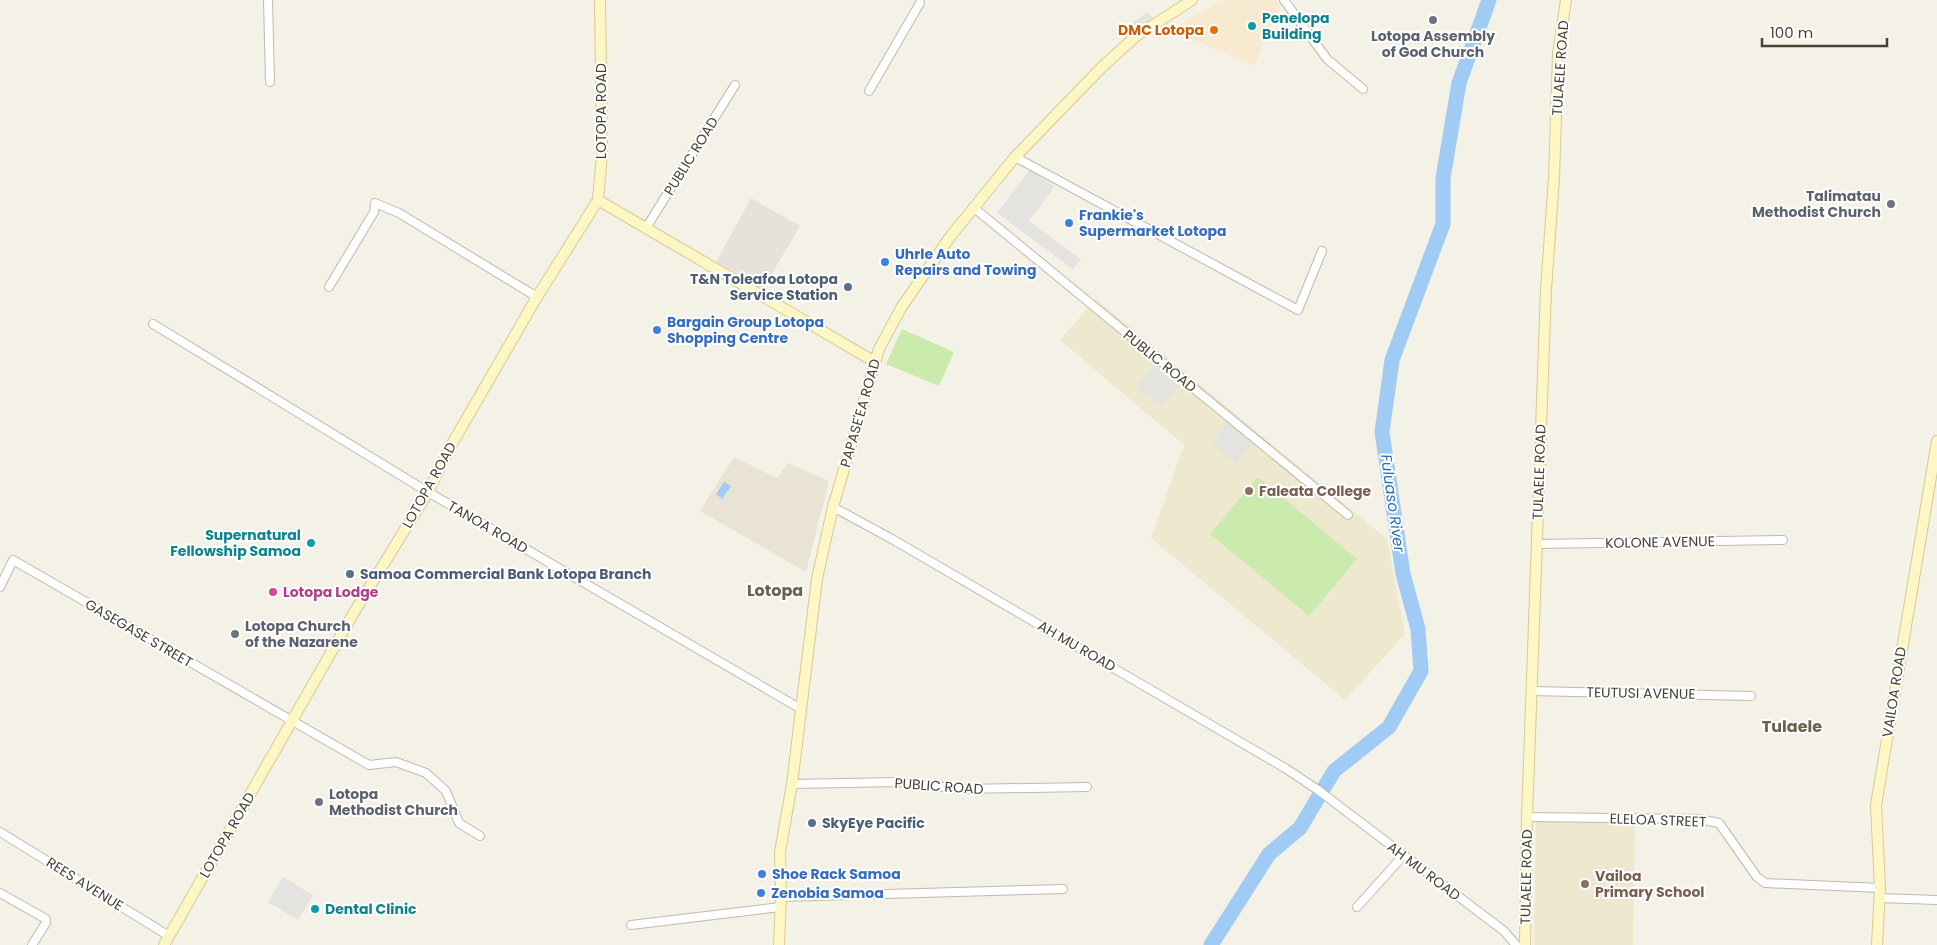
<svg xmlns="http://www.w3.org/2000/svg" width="1937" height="945" font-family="Poppins,sans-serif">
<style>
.residential{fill:#e8e3d4}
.commercial{fill:#f7ead0}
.industrial{fill:#e6e2db}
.education{fill:#eee8cf}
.green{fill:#caebad}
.parking{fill:#e5e3df}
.water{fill:#9fcbf4}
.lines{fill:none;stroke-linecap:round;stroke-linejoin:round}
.river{stroke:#9fcbf4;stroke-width:15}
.street-casing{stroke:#c0baa8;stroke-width:10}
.secondary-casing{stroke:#d7ca94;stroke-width:12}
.street{stroke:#fff;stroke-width:8}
.secondary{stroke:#fff6c5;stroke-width:10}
.worship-dot{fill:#6b7280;stroke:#fff;stroke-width:2}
.culture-dot{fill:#0f9aa8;stroke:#fff;stroke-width:2}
.food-dot{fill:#e8710a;stroke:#fff;stroke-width:2}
.shop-dot{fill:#3f7fe0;stroke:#fff;stroke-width:2}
.service-dot{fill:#5c6f8a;stroke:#fff;stroke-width:2}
.education-dot{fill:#8d6e63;stroke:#fff;stroke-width:2}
.hotel-dot{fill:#d1479c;stroke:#fff;stroke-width:2}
.labels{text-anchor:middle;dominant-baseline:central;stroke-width:4;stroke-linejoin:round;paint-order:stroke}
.culture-label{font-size:14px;font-weight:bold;fill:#0d838f;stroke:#fff;text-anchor:start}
.food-label{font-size:14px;font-weight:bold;fill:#c56008;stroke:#fff;text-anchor:end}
.worship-label{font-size:14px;font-weight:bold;fill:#5b616d;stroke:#fff;text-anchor:start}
.street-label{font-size:14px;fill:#474235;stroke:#fff}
.shop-label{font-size:14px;font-weight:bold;fill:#366cbe;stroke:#fff;text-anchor:start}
.service-label{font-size:14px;font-weight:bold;fill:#4e5e75;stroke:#fff;text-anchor:start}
.education-label{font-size:14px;font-weight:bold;fill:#785e54;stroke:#fff;text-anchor:start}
.hotel-label{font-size:14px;font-weight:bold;fill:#b23c85;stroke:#fff;text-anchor:start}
.water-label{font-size:15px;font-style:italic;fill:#2871b9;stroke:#fff}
.quarter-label{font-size:16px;font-weight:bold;fill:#6b614c;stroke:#fff}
</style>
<rect width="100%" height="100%" fill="#f4f1e6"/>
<path class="residential" d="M734,457L777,478L788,463L829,481L806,572L700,511Z"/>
<path class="commercial" d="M1222,0H1277L1281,5L1254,66L1172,30Z"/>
<path class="industrial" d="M751,198L800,226L763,289L716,262Z"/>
<path class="education" d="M1096,299L1387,539L1405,634L1345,700L1151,538L1184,445L1060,340Z
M1536,821L1635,822L1633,945H1534Z"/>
<path class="green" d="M902,329L954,352L939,386L886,364Z
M1258,477L1357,559L1309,616L1210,534Z"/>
<path class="parking" d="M1148,12L1153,18L1136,31L1131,24Z
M1030,169L1054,187L1029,221L1081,259L1073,269L997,213Z
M1154,365L1179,386L1161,407L1136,387Z
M1229,422L1254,442L1236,464L1211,443Z
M283,877L313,895L298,920L268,902Z"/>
<path class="water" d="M724,482L731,486L722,499L716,494Z"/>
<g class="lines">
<path class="river" d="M1211,945L1269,854L1300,828L1334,771L1389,727L1421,671L1418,629L1403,574L1382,432L1392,360L1443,224V178L1459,83L1489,0"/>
<g class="street-casing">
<path id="street" d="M268,0L270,82
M1284,0L1327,59L1363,89
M869,91L920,3
M1015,157L1298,310L1322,251
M973,207L1348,515
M646,228L735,85
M329,287L374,212L375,203L399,213L537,297
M153,324L428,492L801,709
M833,507L892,539L1285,768L1318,790L1504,931L1516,945
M1537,544L1783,540
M0,587L13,560L369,765L396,762L426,773L446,791L459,823L480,836
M1531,691L1751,696
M792,784L898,782L962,789L1087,787
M1527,817L1698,819L1719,823L1757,877L1765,883L1880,888
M0,832L169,936
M0,893L46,919V923L32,945
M781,897L1063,889
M1879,898L1937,900
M1357,907L1403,856
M631,925L780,907"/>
</g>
<g class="secondary-casing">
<path id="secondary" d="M598,200L875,362
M164,945L353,614L428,492L449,449L537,297L598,200L602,154L600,0
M779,945L781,897L780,852L792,784L817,579L833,507L879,349L901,308L950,237L1015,157L1102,67L1135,37L1192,0
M1525,945L1527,817L1546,290L1554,178L1558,54L1566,0
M1877,945L1880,888L1876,805L1937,441"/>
</g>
<use href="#street" class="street"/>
<use href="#secondary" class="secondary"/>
</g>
<g class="worship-dot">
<circle cx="1433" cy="20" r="5"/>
<circle cx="1891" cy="204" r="5"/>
<circle cx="235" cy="634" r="5"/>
<circle cx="319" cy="802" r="5"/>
</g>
<g class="culture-dot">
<circle cx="1252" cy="26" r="5"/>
<circle cx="311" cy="543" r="5"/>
<circle cx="315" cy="909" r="5"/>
</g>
<circle class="food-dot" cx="1214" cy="30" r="5"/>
<g class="shop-dot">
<circle cx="1069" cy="223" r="5"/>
<circle cx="885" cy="262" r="5"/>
<circle cx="657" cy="330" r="5"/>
<circle cx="762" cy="874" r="5"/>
<circle cx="761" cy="893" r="5"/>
</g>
<g class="service-dot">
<circle cx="848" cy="287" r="5"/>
<circle cx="350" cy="574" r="5"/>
<circle cx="812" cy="823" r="5"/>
</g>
<g class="education-dot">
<circle cx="1249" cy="491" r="5"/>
<circle cx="1585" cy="884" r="5"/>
</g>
<circle class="hotel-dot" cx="273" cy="592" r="5"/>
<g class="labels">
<g class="culture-label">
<text x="1262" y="18">Penelopa<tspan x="1262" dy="16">Building</tspan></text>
<text x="301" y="535" text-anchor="end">Supernatural<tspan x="301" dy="16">Fellowship Samoa</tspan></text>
<text x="325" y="909">Dental Clinic</text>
</g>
<g class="food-label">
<text x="1204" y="30">DMC Lotopa</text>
</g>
<g class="worship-label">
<text x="1433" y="36" text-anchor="middle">Lotopa Assembly<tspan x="1433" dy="16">of God Church</tspan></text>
<text x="1881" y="196" text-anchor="end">Talimatau<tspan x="1881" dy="16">Methodist Church</tspan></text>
<text x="245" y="626">Lotopa Church<tspan x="245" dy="16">of the Nazarene</tspan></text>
<text x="329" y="794">Lotopa<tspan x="329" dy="16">Methodist Church</tspan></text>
</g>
<g class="street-label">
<text transform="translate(1560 68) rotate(-86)">TULAELE ROAD</text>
<text transform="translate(601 111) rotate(-90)">LOTOPA ROAD</text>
<text transform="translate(691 156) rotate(-58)">PUBLIC ROAD</text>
<text transform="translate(1160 361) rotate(39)">PUBLIC ROAD</text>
<text transform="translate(860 413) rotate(-74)">PAPASE'EA ROAD</text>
<text transform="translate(1539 472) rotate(-88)">TULAELE ROAD</text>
<text transform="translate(429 485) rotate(-61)">LOTOPA ROAD</text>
<text transform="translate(488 527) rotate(30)">TANOA ROAD</text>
<text transform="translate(1660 542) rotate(-1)">KOLONE AVENUE</text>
<text transform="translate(139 633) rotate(30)">GASEGASE STREET</text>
<text transform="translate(1077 646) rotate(30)">AH MU ROAD</text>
<text transform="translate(1894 692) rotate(-81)">VAILOA ROAD</text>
<text transform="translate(1641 693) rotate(1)">TEUTUSI AVENUE</text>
<text transform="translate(939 786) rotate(4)">PUBLIC ROAD</text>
<text transform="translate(1658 820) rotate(2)">ELELOA STREET</text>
<text transform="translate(227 835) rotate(-60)">LOTOPA ROAD</text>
<text transform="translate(1424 871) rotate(37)">AH MU ROAD</text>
<text transform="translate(1526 877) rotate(-89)">TULAELE ROAD</text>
<text transform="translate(85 884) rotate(32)">REES AVENUE</text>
</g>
<g class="shop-label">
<text x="1079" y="215">Frankie's<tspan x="1079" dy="16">Supermarket Lotopa</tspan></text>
<text x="895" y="254">Uhrle Auto<tspan x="895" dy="16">Repairs and Towing</tspan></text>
<text x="667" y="322">Bargain Group Lotopa<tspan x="667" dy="16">Shopping Centre</tspan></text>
<text x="772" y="874">Shoe Rack Samoa</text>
<text x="771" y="893">Zenobia Samoa</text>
</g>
<g class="service-label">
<text x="838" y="279" text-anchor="end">T&amp;N Toleafoa Lotopa<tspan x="838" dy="16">Service Station</tspan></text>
<text x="360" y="574">Samoa Commercial Bank Lotopa Branch</text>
<text x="822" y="823">SkyEye Pacific</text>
</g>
<g class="education-label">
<text x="1259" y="491">Faleata College</text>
<text x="1595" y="876">Vailoa<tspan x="1595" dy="16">Primary School</tspan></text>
</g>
<g class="hotel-label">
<text x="283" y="592">Lotopa Lodge</text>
</g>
<g class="water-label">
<text transform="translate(1393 503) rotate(82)">Fuluaso River</text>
</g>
<g class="quarter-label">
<text x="775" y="590">Lotopa</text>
<text x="1792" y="726">Tulaele</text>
</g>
</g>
<path d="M1762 38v8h125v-8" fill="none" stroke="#474235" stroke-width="2.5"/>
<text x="1770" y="38" font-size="15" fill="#474235" stroke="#ffffff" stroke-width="4" paint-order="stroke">100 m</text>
</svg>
